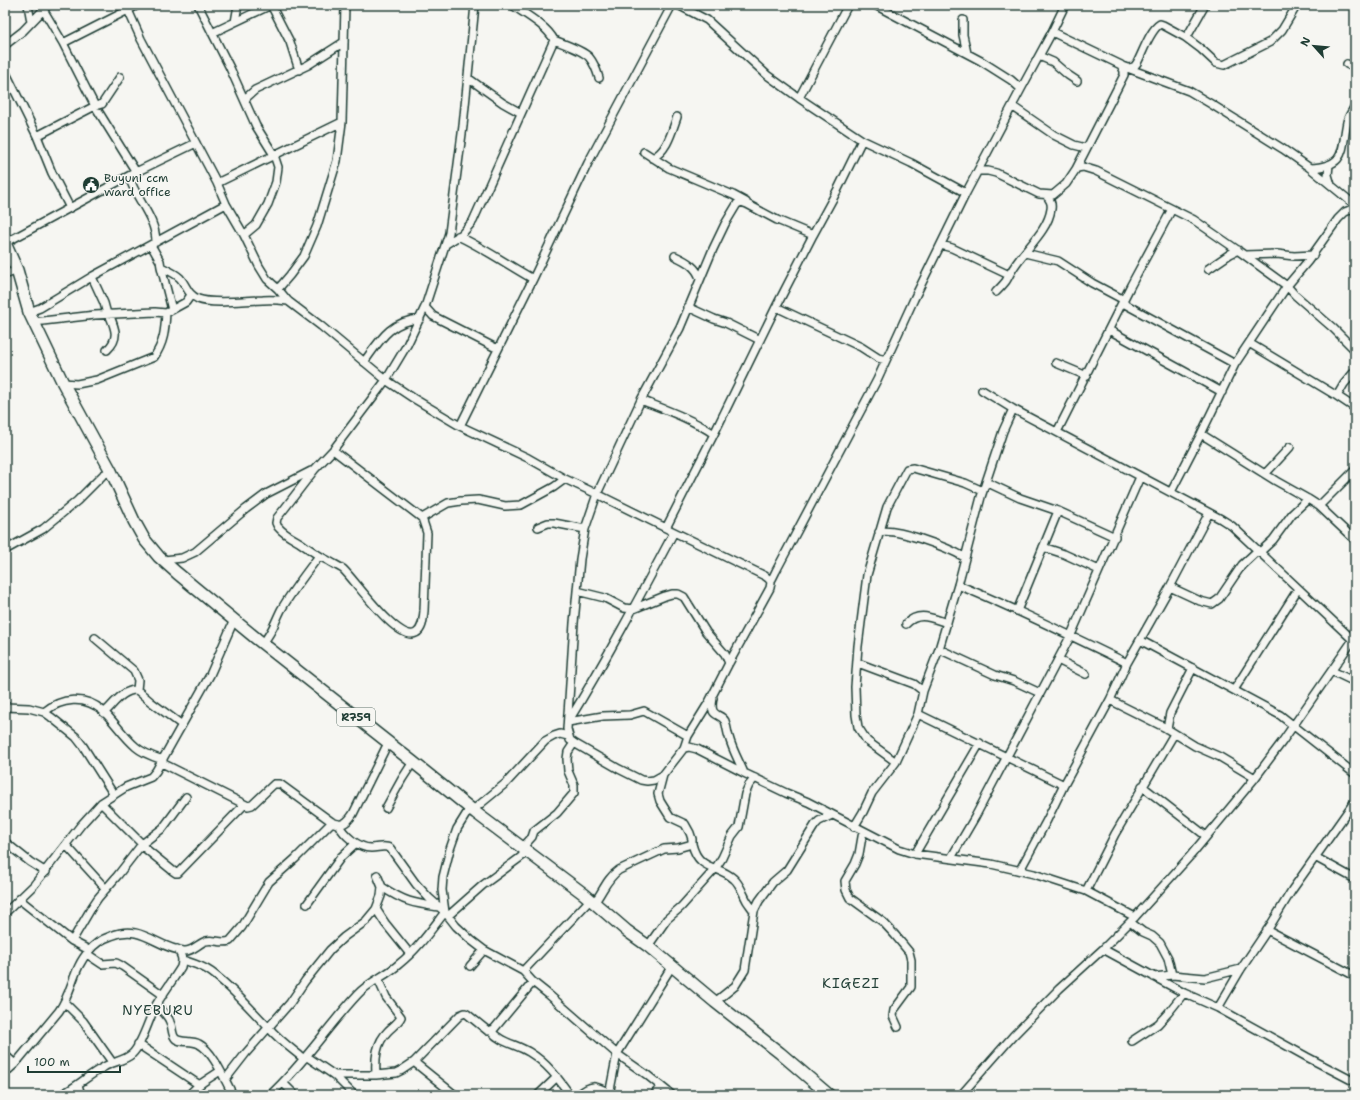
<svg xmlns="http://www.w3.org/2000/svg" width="1360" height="1100" font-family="'Shantell Sans',sans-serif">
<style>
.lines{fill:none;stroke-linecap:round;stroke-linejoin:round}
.street-casing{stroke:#1f3d34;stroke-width:10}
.primary-casing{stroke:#1f3d34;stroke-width:14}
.street{stroke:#f6f6f2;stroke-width:7}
.primary{stroke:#f6f6f2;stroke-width:11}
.labels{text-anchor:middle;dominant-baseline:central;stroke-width:3;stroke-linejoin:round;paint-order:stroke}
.shield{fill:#f6f6f2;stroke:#60746d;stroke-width:1}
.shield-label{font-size:11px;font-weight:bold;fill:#1f3d34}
.poi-label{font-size:12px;fill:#1f3d34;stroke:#f6f6f2;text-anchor:start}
.quarter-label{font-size:14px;letter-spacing:1px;fill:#1f3d34;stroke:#f6f6f2}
</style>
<rect width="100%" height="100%" fill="#f6f6f2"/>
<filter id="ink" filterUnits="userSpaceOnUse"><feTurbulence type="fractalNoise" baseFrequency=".025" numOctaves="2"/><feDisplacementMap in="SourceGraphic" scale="8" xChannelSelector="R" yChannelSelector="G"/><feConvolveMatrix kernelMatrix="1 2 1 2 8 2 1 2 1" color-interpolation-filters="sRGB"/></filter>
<g filter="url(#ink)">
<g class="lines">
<g class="street-casing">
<path id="street" d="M28,5L31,22
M198,5L230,68L256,126L274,155L278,167L276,182L268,204L256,225L244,235
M271,5L290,42L299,70
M678,5L707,20L767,75L799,98L862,140L911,163L966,193
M875,5L981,61L1011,80L1021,89
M128,10L141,39L217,183L226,204L244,235L259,266L267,279L278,289L288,301L321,326L386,380L413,398L460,426L528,458L565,479L597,494L674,532L765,576L769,579L771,582L770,588L729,663L709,702L688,736L684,748L663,775L654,780L647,781L641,780L619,769L574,743L570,740L567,729L574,623L580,559L585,529L597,494L641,400L680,328L713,249L725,224L737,204L741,202L747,204L777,220L813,235
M44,11L63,43L95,106L136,172
M963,20V35L967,53
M235,22L238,5
M212,33L271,5
M1185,37L1201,49L1216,63L1224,65L1270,42L1282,30L1297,5
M554,40C564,44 582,50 589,57C594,63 597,71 599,78
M63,43L138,5
M5,45L23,31L48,5
M1039,56L1053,62L1068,75L1077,81
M1347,64L1355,68
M1122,66L1189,91L1211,104L1283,149L1310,168L1355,205
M1129,68L1134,67L1137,63C1143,52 1150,30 1160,24L1163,25L1185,37L1188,35L1205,5
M5,71L37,136L52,173L70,208
M468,78L503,103L521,113
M799,98L848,5
M245,101L247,97L255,90L308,65L344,42
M1012,106L1054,135L1074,145L1086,148
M37,136L95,106L102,104L120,77
M644,152L669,168L733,195L746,202
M652,158C667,152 672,131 677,117
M1329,165L1328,175L1331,185
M1077,168L1083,167L1096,171L1194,220L1236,249L1287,286L1295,295L1333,328L1355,350
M1310,168C1347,166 1341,151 1347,122C1348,116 1353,111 1355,105
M979,171H988L996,173L1039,194L1053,195L1066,184L1076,169L1124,75V71L1121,65L1052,32
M129,176C135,199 156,217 156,242
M217,183L342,122
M458,236C484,248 508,265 533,279
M5,243L136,172L196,143
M446,244L462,234L473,221L554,40C547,26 525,14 512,5
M151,245L160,261L161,267C167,270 175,273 180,278C187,286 187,294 198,299C213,305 247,300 263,300C272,299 280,300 288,301
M941,245L952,248L1009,275
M1025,253L1058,261L1092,283L1124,300
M1245,255L1277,254L1294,256L1313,255
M675,256C686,261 697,267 700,279
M161,267L172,310
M1208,269L1230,254L1238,250
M5,275L17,270
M92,277L104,303L107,314
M278,289L290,275L304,256L317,226L337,161L342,122L345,5
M996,292C999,289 1003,285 1006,281C1009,276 1011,271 1014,267C1025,249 1048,231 1051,209C1052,203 1050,200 1046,195
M1123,303L1235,364
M425,307L433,316L498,349
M688,307L714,319L726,323L760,340
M776,307L861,347L878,358L886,360
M29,312L40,308L93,276L226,204
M34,322L95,315L155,312L166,313L186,302L191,295
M1109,330L1222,392
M1249,343L1337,396L1355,408
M107,350C120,338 115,328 109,314
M364,362C380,340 390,321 420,319
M1056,363L1087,376
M63,383L77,384L97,380L154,357C164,343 165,330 166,313
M982,390L1013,409L1221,519L1232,526L1353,640
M1337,396L1344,384L1355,371
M641,400C666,410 692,419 714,434
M460,426L533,279L588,163L672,5
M1057,432L1131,285L1172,209
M1201,434L1276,481L1308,499L1319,506L1355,540
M333,450L422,518L427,533L424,611C423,619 423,629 416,633C398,643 355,580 343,569C338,566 332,563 327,560C317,555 308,548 299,542C292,538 284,534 279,528C277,527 277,524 276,523L277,518L285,508L315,469L333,450L386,380L407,345L425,307L449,233L463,126L475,5
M1265,474L1290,447
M986,482L1020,498L1058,511L1115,537
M1171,492L1201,434L1235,364L1287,286L1308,261L1338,219L1345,212L1355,208
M1319,506L1355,470
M422,518L448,503L461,501L478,500L505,506L521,505L554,487L565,479
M538,527L548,523H554L585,529
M666,528L714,434L776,307L813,235L838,189L862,140
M879,532C895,527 949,548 964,557
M1043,547L1064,554L1099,570
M5,550L43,529L77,501L103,475L111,471
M1259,553L1273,540L1292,514L1308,499
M164,560L182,558L195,552L246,509L266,494L311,471
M769,579H772L776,571L877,380L914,299L966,193L1021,89L1052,32L1065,5
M958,585C1015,608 1071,636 1127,663
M1170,587L1200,601L1212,604L1219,599L1242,565L1257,551
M577,591L605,598L624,608L633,609L665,596L672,594H678L684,597L706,632L725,654L729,663
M1017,611L1058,511
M906,624C919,611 931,618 947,623
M95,638L134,671L138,680L137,690
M1140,640L1280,715L1355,774
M263,643C273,631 274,624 281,610C292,591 306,573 319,556
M939,649L995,675L1014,681L1040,693
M1058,660L1086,674
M858,663L914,684L923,691
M1332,671L1355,682
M1234,690L1298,589
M713,698C709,719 720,712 725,721C727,726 727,732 729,737C732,749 739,761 744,773
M1110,700L1164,727L1195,746L1220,757L1255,778
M5,707L29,708L44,712L51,717L76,737L83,746L114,795
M44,712C61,698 85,695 103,711C115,722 123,736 136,747C144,754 154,757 163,760
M104,713C113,705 123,689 137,690L151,702L182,725
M918,714L1064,785
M568,722C606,660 640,596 674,532
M568,722L603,716L630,715L644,711L688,736
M1167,729L1170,713L1193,668
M684,748L689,747L697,749L744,773L786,793L808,802L899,849L915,854L991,864L1034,874L1086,891L1135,917
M896,762L867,741L858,727L856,715L855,687L858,646L867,575L887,507L907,469L913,468L965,483L983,491
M162,763L248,806L252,805L274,784H280L332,822C342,827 347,823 353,814L388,743
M1142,786L1206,836
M101,803L142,844
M386,808L402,779L413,762
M470,808L457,829L450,849L443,877L442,890L445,912L456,926L471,940L484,950L523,971L533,982L548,994L617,1054L647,1075L672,1095
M473,810L506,783L545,741L554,736L560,734L568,736
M854,827L863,812L872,793L896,762L918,714L923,691L939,649L958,585L981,497L1003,431L1013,409
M863,831L859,854L855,864L845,881L846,890L850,898L883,922L895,935L909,952L911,960V987L894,1010L893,1016L898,1027
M5,842L30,862L46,872
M692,844C699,872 718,864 734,879C740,884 743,894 747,901C749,904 752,908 754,911
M66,845L106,889
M141,845L173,871L176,873H178L244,805
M522,848L532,837L534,831L557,813L574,793V785L568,771L567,759L568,752L574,743
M915,854L980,743
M1315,857L1355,879
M951,858L975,817L1071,635L1140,477
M1020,870L1047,820L1064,785L1110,700L1127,663L1170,587L1209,513
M382,887C405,902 412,903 439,907
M1086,891L1115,834L1174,734
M19,899L72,941L89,950
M594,903C603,892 606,879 619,870L664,849L678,848L692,844V839L690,833L685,824L670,817L660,801L658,794L663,775
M307,904L341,857L356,843
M376,909L385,923L410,954
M5,913L34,885L81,825L101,803L126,787L151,777L156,771L210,675L234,620
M448,916L483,885L521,857L526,851
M1130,922L1143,932L1152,936L1160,943L1168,958L1172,975
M1267,930L1355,976
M72,941L92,907L98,898L118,875L142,844L163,828L186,797
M648,946L667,919L681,907L715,869L722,858L732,836L739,827L745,794L749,785L755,778
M1103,949L1184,993L1218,1008L1307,1057L1355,1082
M87,954L102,964L116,963L122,966L163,995
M183,960C192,963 203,966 211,972C233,988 250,1009 269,1028C279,1040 292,1049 304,1059
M470,966L484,950
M523,971L590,900
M1154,977L1172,975L1205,978L1241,969
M715,1002L735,986L745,970L754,911L759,901L773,882L787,870L815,825L819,821L832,815
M65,1003L83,1021L112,1062
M156,1005C161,1010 168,1015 170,1022C173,1027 171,1035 176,1039C181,1043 192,1040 199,1044C214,1052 225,1081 233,1095
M1218,1008L1241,969L1270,926L1292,890L1355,801
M491,1031C501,1043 516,1044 529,1052C547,1063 558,1078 570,1095
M1132,1041L1158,1024L1168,1013L1184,993
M138,1044L198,1084
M5,1055L15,1064
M306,1056L334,1075L354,1095
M414,1062L455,1095
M5,1073L15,1064L59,1011C72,993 73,968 89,951C95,943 102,939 111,936C142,923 156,948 184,951C192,952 199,943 206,941C214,939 222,944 230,941L242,927L269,882L295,859L332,822
M334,1075H376L396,1073L402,1070L414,1062L460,1015L465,1013L467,1014L488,1031L494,1029L533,982
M376,1075C375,1058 376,1043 388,1031C393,1026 399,1022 401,1017L386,997L378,979
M225,1080L246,1053L290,1003L305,981L330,950L344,937L366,921L376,909L381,896L382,887L377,875
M283,1083L295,1095
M78,1085L81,1095
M5,1094L6,1095
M60,1095C76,1088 88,1075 104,1067C112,1062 124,1061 132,1054C142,1045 149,1018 156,1005C164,992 173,980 181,967C183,959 182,956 177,949
M189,1095C197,1084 209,1079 220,1071
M270,1095C303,1065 327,1027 358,994C369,982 386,976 399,964C417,950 431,930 445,912L429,898L416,884L390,848C384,845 378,848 371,848C358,848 344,835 338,824
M538,1095L557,1077
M578,1095C591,1084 595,1085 609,1093
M609,1095L617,1054L672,966
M654,1095L661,1086
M961,1095L1013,1036L1059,989L1103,949L1135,917L1191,855L1255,778L1282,742L1355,637"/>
</g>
<g class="primary-casing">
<path id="primary" d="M5,243L17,270L29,312L63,383L111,471L134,521L144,539L159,557L177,573L257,639L413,762L476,813L584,894L627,931L648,946L715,1002L780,1053L829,1095"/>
</g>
<use href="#street" class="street"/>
<use href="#primary" class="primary"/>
</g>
</g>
<defs>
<g id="civic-disc" transform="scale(0.9)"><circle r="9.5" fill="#1f3d34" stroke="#f6f6f2"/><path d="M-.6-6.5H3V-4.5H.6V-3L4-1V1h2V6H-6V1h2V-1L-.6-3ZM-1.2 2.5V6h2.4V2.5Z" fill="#fff"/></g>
</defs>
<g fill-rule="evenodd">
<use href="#civic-disc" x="91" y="185"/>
</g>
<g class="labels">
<rect class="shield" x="337" y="708" width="38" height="18" rx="3"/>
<g class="shield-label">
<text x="356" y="717">R759</text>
</g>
<g class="poi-label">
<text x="104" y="178">Buyuni ccm<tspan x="104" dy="14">ward office</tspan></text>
</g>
<g class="quarter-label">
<text x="851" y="983">KIGEZI</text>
<text x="158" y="1010">NYEBURU</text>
</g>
</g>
<rect width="1360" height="1100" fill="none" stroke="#f6f6f2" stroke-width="20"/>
<rect x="10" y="10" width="1340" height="1080" fill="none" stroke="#1f3d34" stroke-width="1.5" filter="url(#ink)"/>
<g transform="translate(1314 46) rotate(297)" stroke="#f6f6f2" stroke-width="3" paint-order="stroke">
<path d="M0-3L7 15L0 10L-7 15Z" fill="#1f3d34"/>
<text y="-6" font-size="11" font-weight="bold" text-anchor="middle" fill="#1f3d34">N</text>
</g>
<path d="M28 1066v6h92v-6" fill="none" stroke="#1f3d34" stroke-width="2"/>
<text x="34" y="1066" font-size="12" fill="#1f3d34" stroke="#f6f6f2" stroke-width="3" paint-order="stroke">100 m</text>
</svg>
